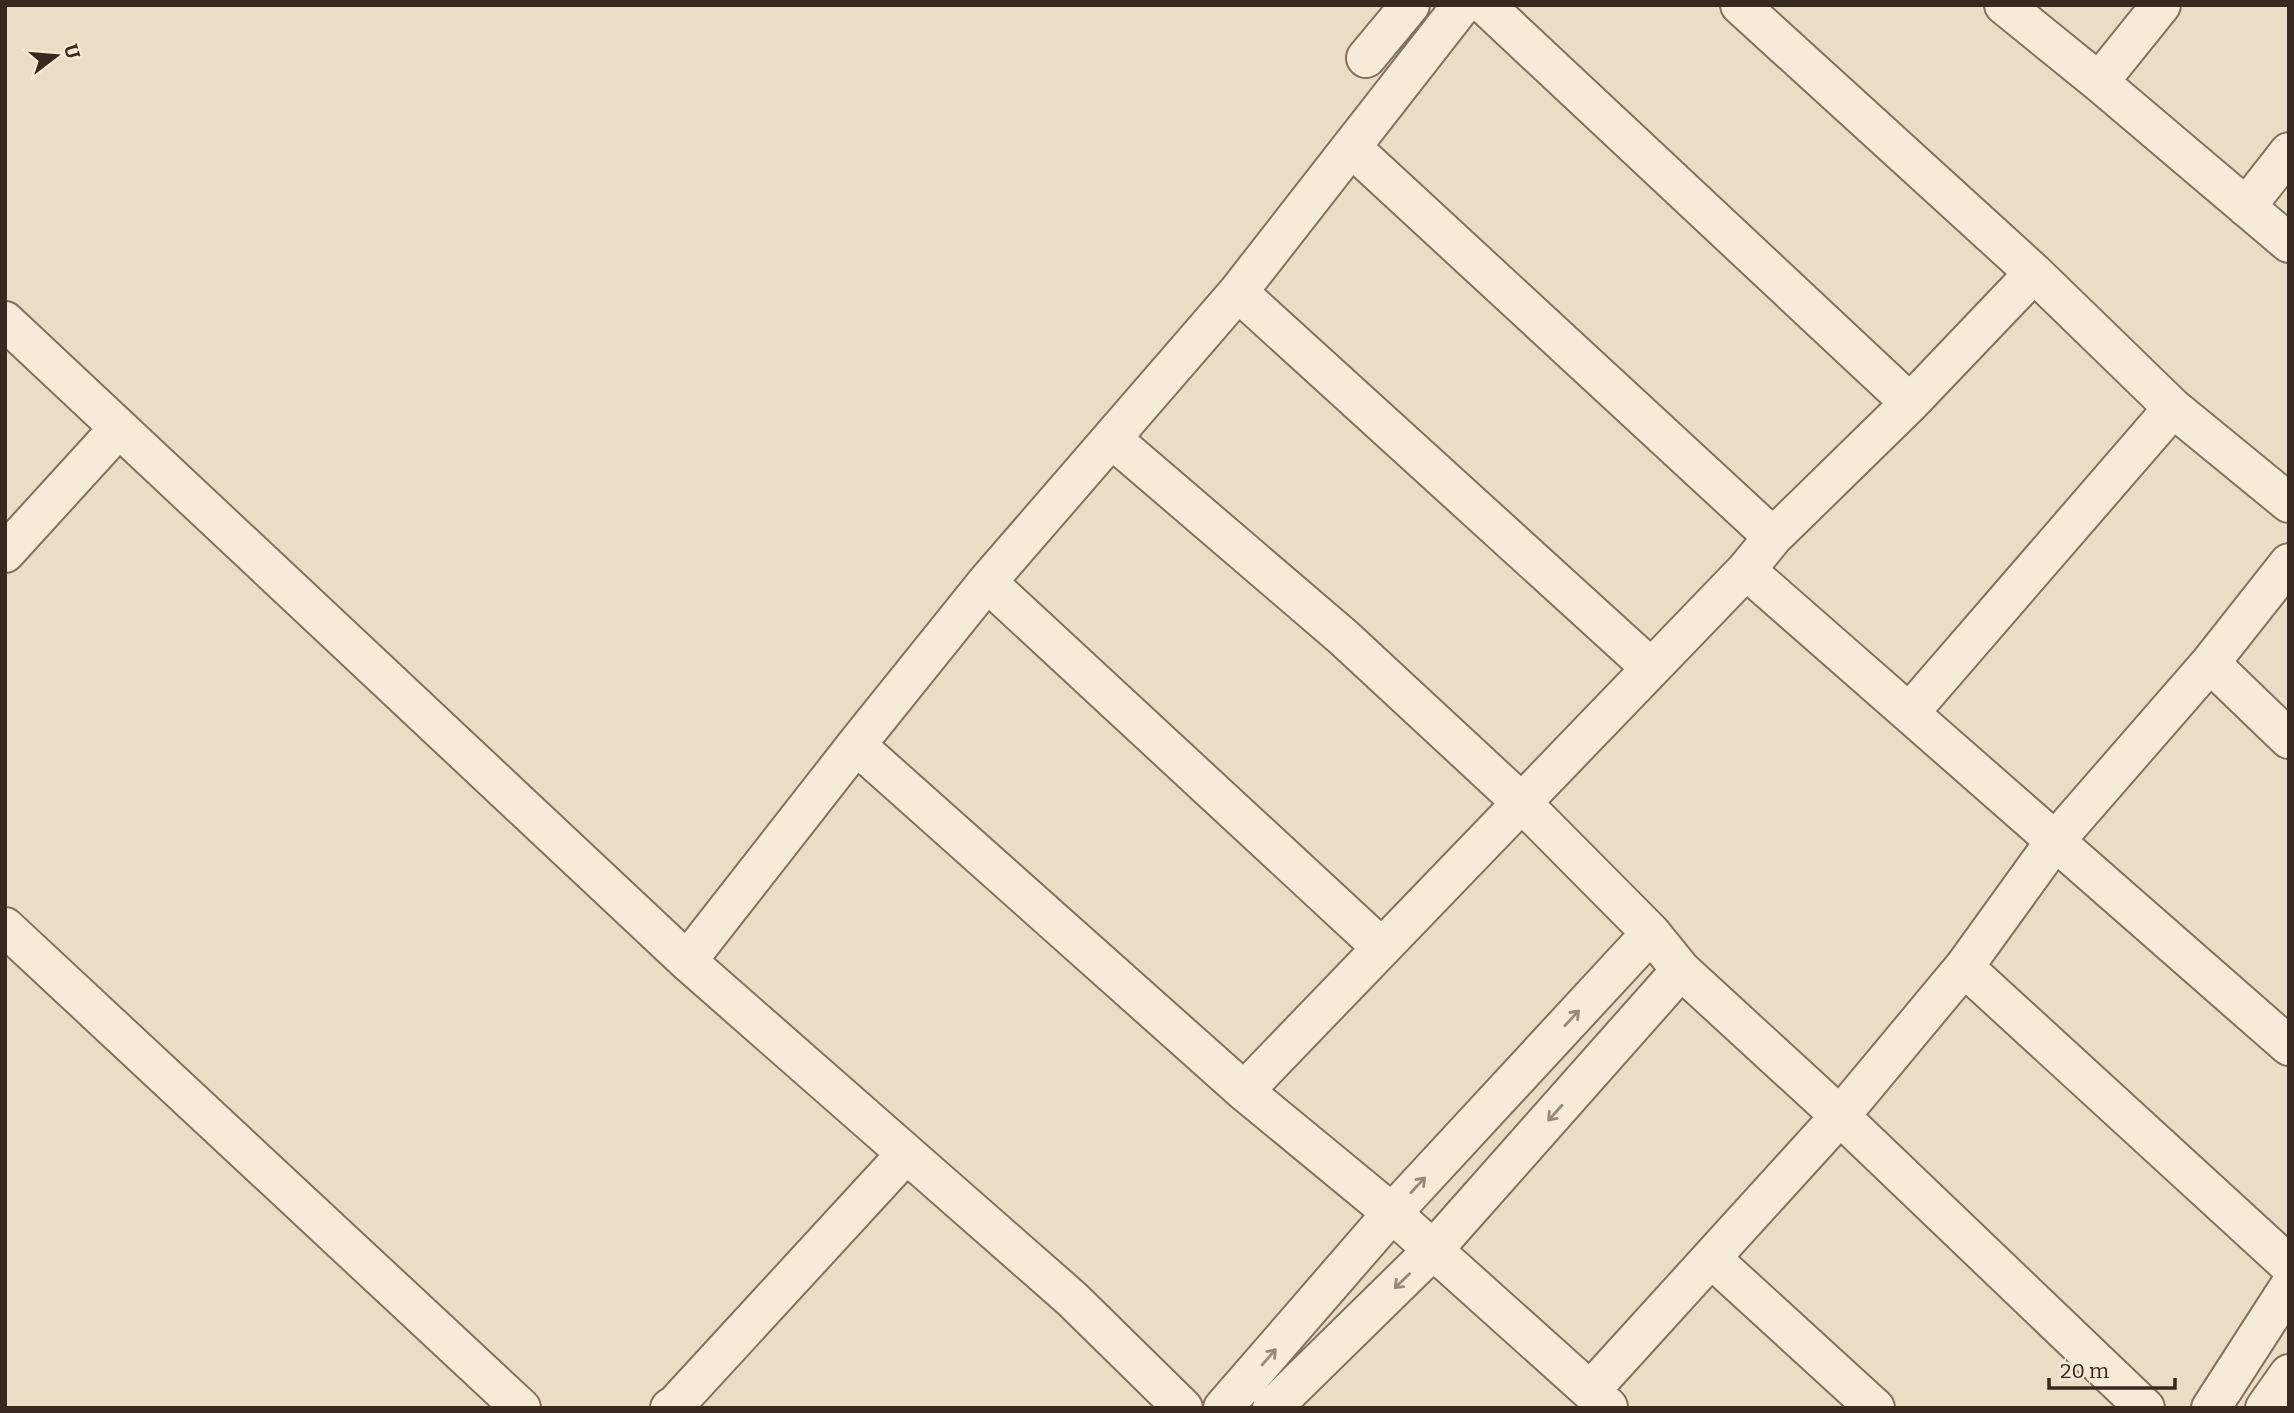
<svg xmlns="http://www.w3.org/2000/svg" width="2294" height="1413" font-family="Bitter,serif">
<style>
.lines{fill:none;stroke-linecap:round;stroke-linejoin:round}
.minor-casing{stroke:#83705d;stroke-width:42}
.minor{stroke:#f5ebd8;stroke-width:38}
.oneway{stroke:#958a7c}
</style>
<rect width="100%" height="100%" fill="#eaddc6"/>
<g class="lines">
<g class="minor-casing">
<path id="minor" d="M1485,5L1910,403
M1740,5L2034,273L2173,408L2289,503
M2004,5L2099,82L2289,243
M1366,58L1410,5
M2099,82L2161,5
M1351,147L1773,537
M2246,207L2289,152
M1238,292L1651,668
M5,321L687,961L1072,1299L1183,1408
M1112,439L1343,637L1523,804L1651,933L1681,970L1840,1116L2145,1408
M5,553L119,428
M1746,570L2289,1046
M987,582L1382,948
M2210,663L2289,739
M1910,712L2173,408
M856,745L1244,1091L1392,1213L1608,1407
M5,927L521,1408
M687,961L856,745L987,582L1238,292L1462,5
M1964,967L2289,1265
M1244,1091L1746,570L1773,537L1910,403L2034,273
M1711,1258L1875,1408
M1590,1391L1840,1116L1964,967L2055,841L2210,663L2289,563
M670,1408L676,1404L906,1154
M1223,1408L1392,1213L1651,933
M1272,1408L1433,1250L1681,970
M2211,1408L2289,1287
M2265,1408L2289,1374"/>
</g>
<use href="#minor" class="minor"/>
</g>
<defs><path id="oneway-shaft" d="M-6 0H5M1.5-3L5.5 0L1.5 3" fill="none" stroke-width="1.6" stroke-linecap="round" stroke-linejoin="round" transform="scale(1.75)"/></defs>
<g class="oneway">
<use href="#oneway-shaft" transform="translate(1572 1018) rotate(-47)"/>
<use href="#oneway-shaft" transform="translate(1555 1113) rotate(132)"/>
<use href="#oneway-shaft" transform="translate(1418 1185) rotate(-47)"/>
<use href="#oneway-shaft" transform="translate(1402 1281) rotate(136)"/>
<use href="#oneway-shaft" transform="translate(1269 1357) rotate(-49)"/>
</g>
<rect width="2294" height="1413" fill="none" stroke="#352920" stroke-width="14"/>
<g transform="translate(56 56) rotate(74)" stroke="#f2e8d4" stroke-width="5" paint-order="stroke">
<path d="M0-5L12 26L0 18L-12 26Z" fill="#352920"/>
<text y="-10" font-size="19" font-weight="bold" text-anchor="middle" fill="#352920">U</text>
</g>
<path d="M2049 1378v10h126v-10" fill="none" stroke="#352920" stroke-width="3.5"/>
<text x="2060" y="1378" font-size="21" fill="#352920" stroke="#f2e8d4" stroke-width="5" paint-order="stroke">20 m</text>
</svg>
